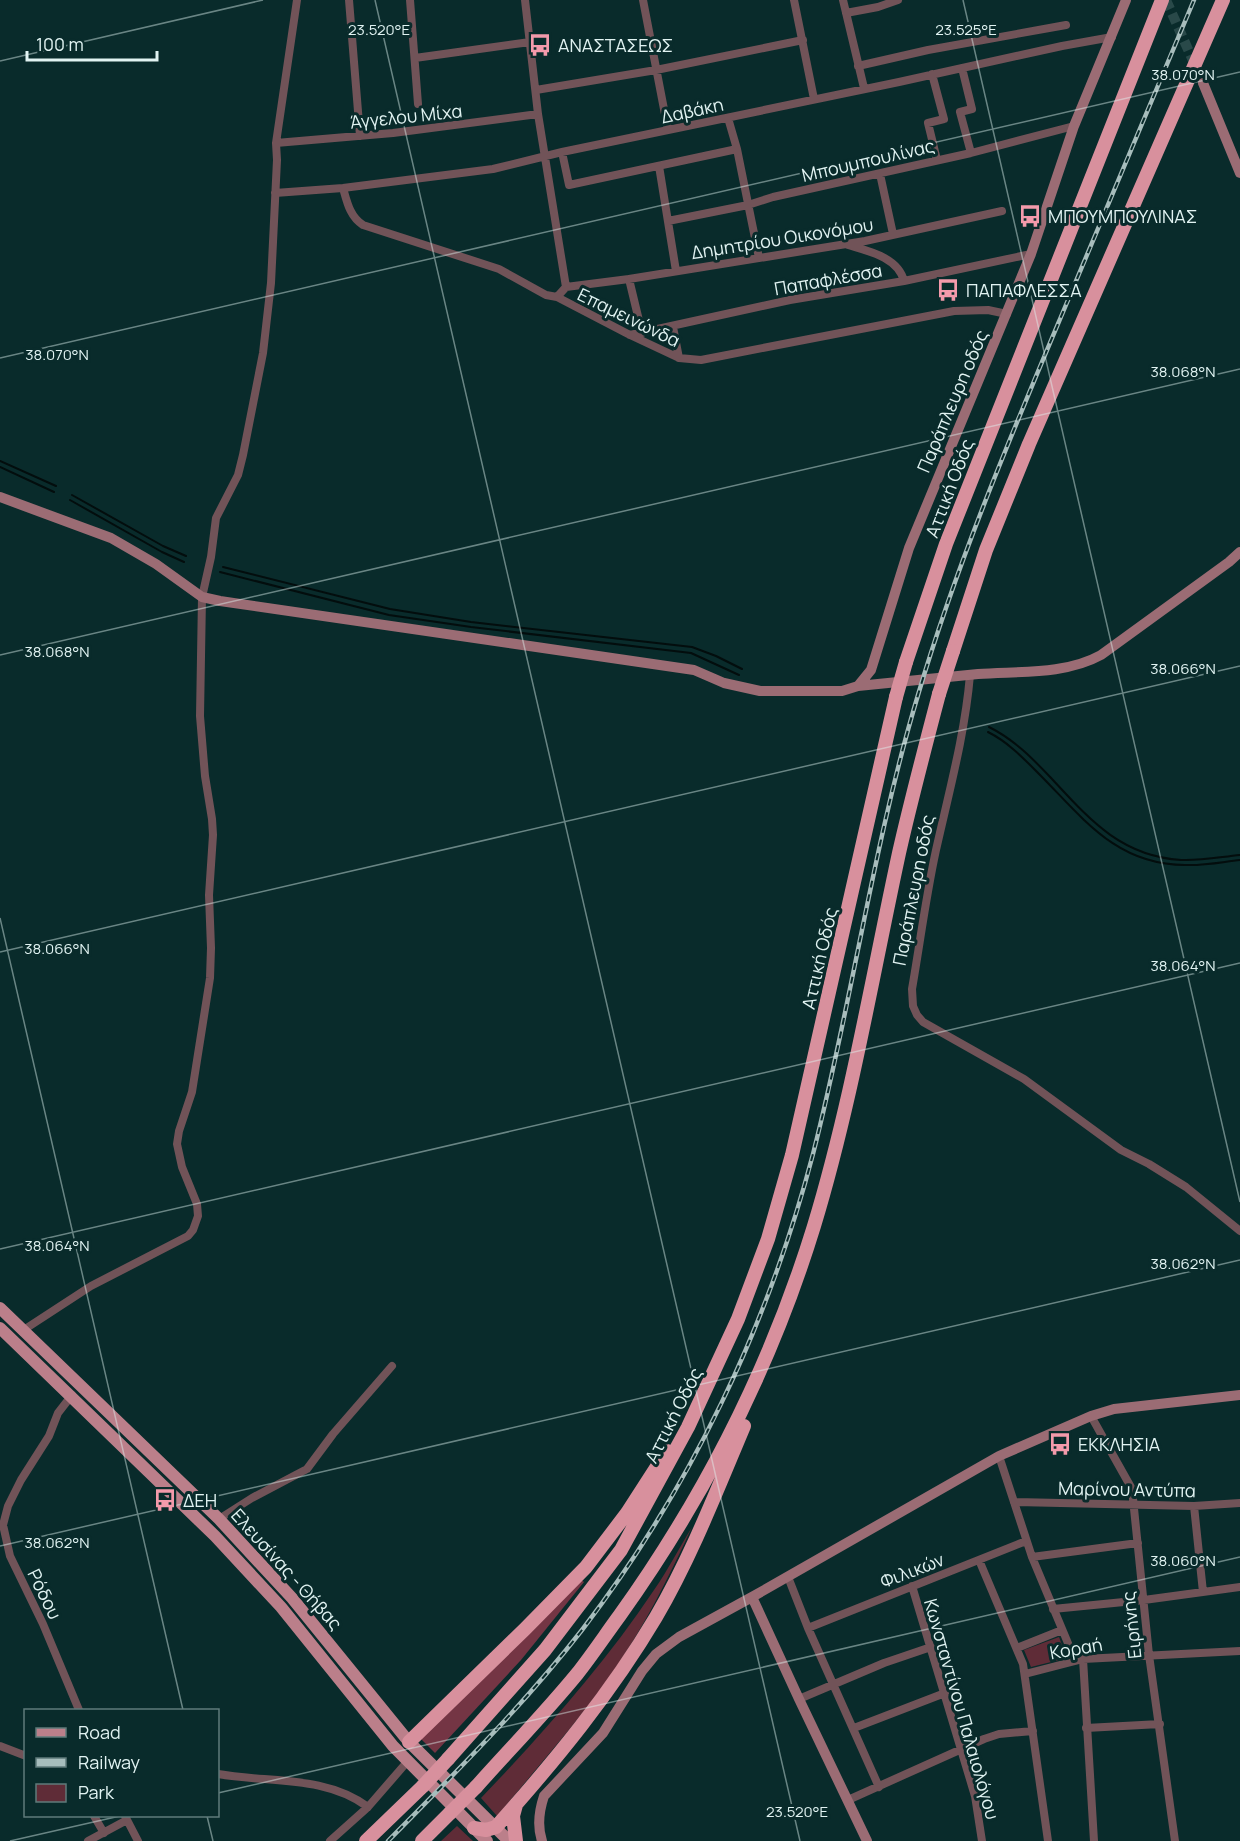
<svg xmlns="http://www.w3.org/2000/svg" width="1240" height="1841" font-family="Manrope,sans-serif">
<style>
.green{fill:#5f2c37}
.forest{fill:#743544}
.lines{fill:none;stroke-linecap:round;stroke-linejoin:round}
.stream{stroke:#030d0d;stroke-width:2}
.secondary-tunnel{stroke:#294949;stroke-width:10;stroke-dasharray:10 5;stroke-linecap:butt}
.street{stroke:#715358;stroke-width:8}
.secondary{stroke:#9b6c74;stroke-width:10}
.primary{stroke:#bb7f8a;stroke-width:12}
.highway{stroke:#d8909d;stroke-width:14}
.rail-casing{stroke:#a7bdbc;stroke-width:4.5}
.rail{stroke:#092b2b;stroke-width:2;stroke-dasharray:7;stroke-linecap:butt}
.highway-bridge{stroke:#d8909d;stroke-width:14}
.ticks{fill:none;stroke:#e1f3f2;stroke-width:1.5;stroke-opacity:0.45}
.labels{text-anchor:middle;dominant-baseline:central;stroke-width:6;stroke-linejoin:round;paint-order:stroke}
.poi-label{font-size:18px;fill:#e1f3f2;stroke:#092b2b;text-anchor:start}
.street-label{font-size:18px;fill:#e1f3f2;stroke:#092b2b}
.ticks-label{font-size:15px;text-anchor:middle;fill:#e1f3f2;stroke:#092b2b;stroke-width:6;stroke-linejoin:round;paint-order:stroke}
</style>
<rect width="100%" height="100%" fill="#092b2b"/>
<path class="green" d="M692,1527C668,1579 643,1629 610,1676C575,1725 535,1770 497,1816L481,1798C543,1733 604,1665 654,1590C668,1570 679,1548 692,1527Z
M1059,1637L1067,1658L1031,1667L1024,1650Z
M457,1826L473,1841H441Z"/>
<path class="forest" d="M580,1579L584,1582L521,1660L435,1753L420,1738Z"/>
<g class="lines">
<path class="stream" d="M0,461L56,486
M0,467L54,492
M72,495L163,546L186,556
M70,500L162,552L184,562
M223,567L390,609L471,622L692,647L716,656L742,669
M220,572L389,615L471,627L691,653L739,675
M989,727C1015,740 1033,759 1052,779C1090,820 1121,856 1181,860C1200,861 1220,857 1240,855
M988,732C1010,743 1026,761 1044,779C1086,822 1119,865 1185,865C1203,866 1222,862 1240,860"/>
<path class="secondary-tunnel" d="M1166,0L1203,83"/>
<path class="street" d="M349,0L360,136
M410,0L418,104
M525,0L538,114L566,287L557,297
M643,0L668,130
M794,0L814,99
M843,0L864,88
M846,13L878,7L898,0
M415,58L530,42
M858,66L928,50L1066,25
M962,68L972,109L960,112L971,153
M932,74L944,119L928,123L937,160
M536,90L656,70L803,40
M728,118L737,149L759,258
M276,143L393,133L538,114
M562,152L569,185L737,149
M659,166L676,271
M880,174L893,234
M343,188C347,202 350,217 363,225L499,269L546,295L557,297L630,335L679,358L701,360L954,311L988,310L1007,314
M275,193L343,188L493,169L562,152L899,82L1062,46L1112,37
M668,221L748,205L773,197L971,153L1074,126
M848,245C868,251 898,257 904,281
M629,279L642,333
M566,287L629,279L865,241L1002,211
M673,327L679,358
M630,335L790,300L904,281L1031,254
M970,675C965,734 949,792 936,850C926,896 920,943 912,989L913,1006L917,1015L923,1022L1024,1079L1121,1150L1149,1164L1186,1187L1240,1231
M22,1331L91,1286L188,1236L193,1230L198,1216L197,1204L182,1167L177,1144L179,1131L192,1092L210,978L211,948L209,895L213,835L212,819L205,776L200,716L202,597L211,557L216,518L238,475L243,455L263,353L271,283L277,160L276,143L297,0
M72,1395L58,1413L49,1436L21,1480L8,1506L3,1525L10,1556L43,1624L79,1710
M1091,1416L1132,1489L1149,1655L1175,1841
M999,1456L1032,1557L1075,1660
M1014,1502L1194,1506L1240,1503
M1194,1506L1203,1592
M219,1519L252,1498L307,1469L333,1434L392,1366
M1032,1557L1138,1543
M979,1560L1023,1664L1048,1841
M788,1577L808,1628L879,1787
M912,1586L975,1796L982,1841
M1053,1609L1144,1600L1240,1587
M808,1628L1026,1541
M1017,1648L1062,1630
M1083,1659L1094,1841
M1025,1674L1083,1659L1240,1651
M799,1699L884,1663L931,1647
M854,1728L945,1693
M1086,1728L1160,1724
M0,1746L26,1756
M218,1774C268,1783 325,1775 368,1807
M848,1800L984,1739L999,1734L1033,1731
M94,1816L104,1833
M125,1816L138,1841
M88,1841L127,1820
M330,1841L368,1807L407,1762"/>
<path class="secondary" d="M1203,83L1240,173
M0,497L111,538L156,564L202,597L220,601L694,670L724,683L760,691H842L858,686C898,682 938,678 978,674C1018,671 1065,675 1101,655L1229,562L1240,552
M858,686L871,670L909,548L1031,254L1074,126L1126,0
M752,1597L799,1699L867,1841
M542,1841C537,1826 539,1811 544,1796L603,1733L642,1671L656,1654L679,1637L752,1597L999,1456L1091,1416L1114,1409L1240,1395"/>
<path class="primary" d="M0,1308L219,1519L292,1598L409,1742L509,1841
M0,1328L215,1536L281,1607L393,1746L487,1841"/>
<path class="highway" d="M953,651L986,550L1029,444L1223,0
M906,662L946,544L1162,0
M409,1742L525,1629L586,1567L627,1513L667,1451
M448,1759L545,1650L621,1550L688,1427L738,1319L768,1239L792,1155L896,697
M476,1787C510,1749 545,1713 577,1674C592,1655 606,1634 620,1615C705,1496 771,1366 814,1226C851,1104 872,978 899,853C911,800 925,747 939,694
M474,1828L486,1830L496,1827C554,1762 611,1693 656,1617C691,1557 717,1490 744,1426
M366,1841L423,1786
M422,1841L450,1813
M516,1841L513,1816L516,1805"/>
<g class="rail-casing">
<path id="rail" d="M388,1841C455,1773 523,1706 582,1630C690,1489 768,1326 813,1154C852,1002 873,845 918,695C957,563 1010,438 1063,312C1107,208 1150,104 1194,0"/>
</g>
<use href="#rail" class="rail"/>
<path class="highway-bridge" d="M939,694L953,651
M896,697L906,662
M423,1786L448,1759
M450,1813L476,1787"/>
</g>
<path class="ticks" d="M375,0L800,1841M963,0L1240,1202M0,61L263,0M0,358L1240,72M0,655L1240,369M0,918L183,1710M0,952L1240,666M0,1249L1240,963M0,1546L1240,1260M218,1793L1240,1557M207,1816L213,1841M10,1841L120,1816"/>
<defs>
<g id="bus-bare" transform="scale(1.8)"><path d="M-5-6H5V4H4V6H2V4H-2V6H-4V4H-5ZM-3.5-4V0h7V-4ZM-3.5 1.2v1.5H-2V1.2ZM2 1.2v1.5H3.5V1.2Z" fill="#f39aab" stroke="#092b2b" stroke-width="2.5" paint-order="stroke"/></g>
</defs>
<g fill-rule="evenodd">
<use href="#bus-bare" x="540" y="45"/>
<use href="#bus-bare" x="1030" y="216"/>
<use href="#bus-bare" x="948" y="290"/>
<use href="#bus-bare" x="1060" y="1444"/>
<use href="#bus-bare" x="165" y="1500"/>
</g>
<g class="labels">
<g class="poi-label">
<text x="558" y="45">ΑΝΑΣΤΑΣΕΩΣ</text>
<text x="1048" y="216">ΜΠΟΥΜΠΟΥΛΙΝΑΣ</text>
<text x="966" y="290">ΠΑΠΑΦΛΕΣΣΑ</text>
<text x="1078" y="1444">ΕΚΚΛΗΣΙΑ</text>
<text x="183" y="1500">ΔΕΗ</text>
</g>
<g class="street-label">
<text transform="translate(692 110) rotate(-12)">Δαβάκη</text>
<text transform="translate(406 116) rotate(-6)">Άγγελου Μίχα</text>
<text transform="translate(868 160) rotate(-13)">Μπουμπουλίνας</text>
<text transform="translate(782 238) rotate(-9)">Δημητρίου Οικονόμου</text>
<text transform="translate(828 279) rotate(-10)">Παπαφλέσσα</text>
<text transform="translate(629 317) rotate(26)">Επαμεινώνδα</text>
<text transform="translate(952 401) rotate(-67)">Παράπλευρη οδός</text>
<text transform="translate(949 488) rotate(-69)">Αττική Οδός</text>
<text transform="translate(913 890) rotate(-79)">Παράπλευρη οδός</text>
<text transform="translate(819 958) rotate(-77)">Αττική Οδός</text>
<text transform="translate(673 1415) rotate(-63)">Αττική Οδός</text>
<text transform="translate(1127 1489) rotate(1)">Μαρίνου Αντύπα</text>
<text transform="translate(287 1569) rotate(48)">Ελευσίνας - Θήβας</text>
<text transform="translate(912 1570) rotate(-21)">Φιλικών</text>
<text transform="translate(45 1594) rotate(64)">Ρόδου</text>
<text transform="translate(1131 1625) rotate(-96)">Ειρήνης</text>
<text transform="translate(1076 1648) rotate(-10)">Κοραή</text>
<text transform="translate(962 1709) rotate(74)">Κωνσταντίνου Παλαιολόγου</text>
</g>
</g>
<g class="ticks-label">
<text x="379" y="35">23.520°E</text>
<text x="966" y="35">23.525°E</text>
<text x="1183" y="80">38.070°N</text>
<text x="57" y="360">38.070°N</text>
<text x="1183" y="377">38.068°N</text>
<text x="57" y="657">38.068°N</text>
<text x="1183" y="674">38.066°N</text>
<text x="57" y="954">38.066°N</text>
<text x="1183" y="971">38.064°N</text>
<text x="57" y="1251">38.064°N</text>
<text x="1183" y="1269">38.062°N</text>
<text x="57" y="1548">38.062°N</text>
<text x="1183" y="1566">38.060°N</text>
<text x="797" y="1817">23.520°E</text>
</g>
<rect x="24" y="1709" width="195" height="108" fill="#092b2b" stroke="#5f7b7b" stroke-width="1.5"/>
<rect x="36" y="1728" width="30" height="9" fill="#bb7f8a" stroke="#5f7b7b" stroke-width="1.5"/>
<text x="78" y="1739" font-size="18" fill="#e1f3f2">Road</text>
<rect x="36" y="1758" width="30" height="9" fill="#a7bdbc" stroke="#5f7b7b" stroke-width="1.5"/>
<text x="78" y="1769" font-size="18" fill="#e1f3f2">Railway</text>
<rect x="36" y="1784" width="30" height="18" fill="#5f2c37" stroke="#5f7b7b" stroke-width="1.5"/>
<text x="78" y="1799" font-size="18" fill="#e1f3f2">Park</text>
<path d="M27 51v9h130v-9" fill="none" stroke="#e1f3f2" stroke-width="3"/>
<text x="36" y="51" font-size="18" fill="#e1f3f2" stroke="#092b2b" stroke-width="4.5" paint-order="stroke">100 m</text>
</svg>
